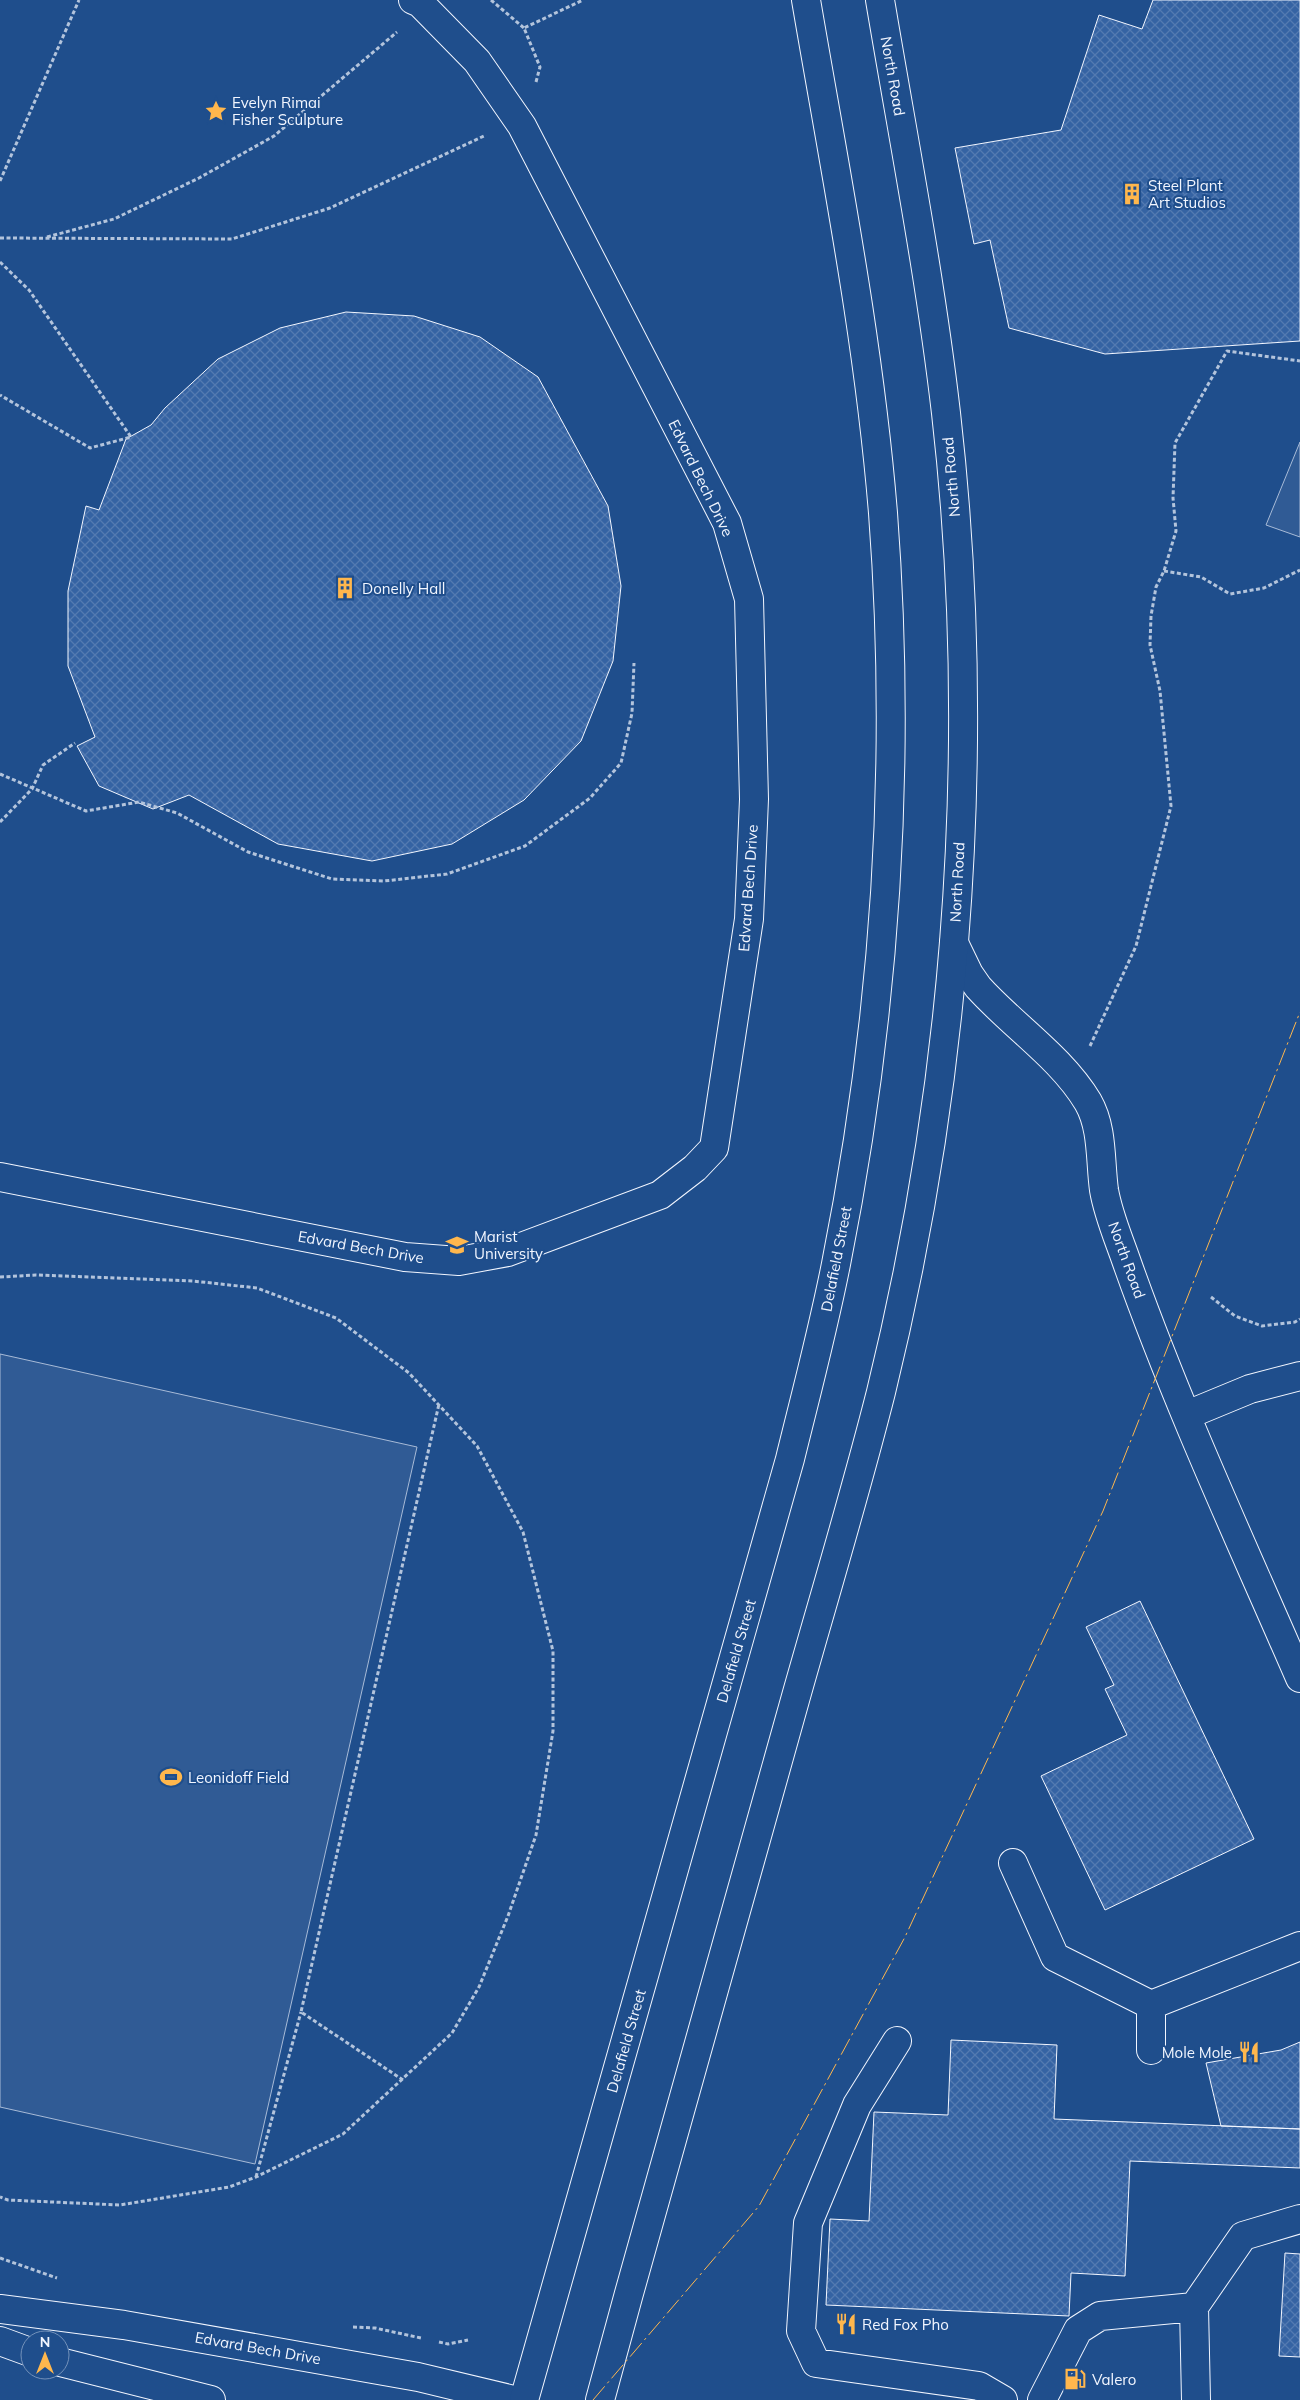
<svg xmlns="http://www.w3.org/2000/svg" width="1300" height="2400" font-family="Mulish,sans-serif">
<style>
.built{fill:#305b95;stroke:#a8bbd7}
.building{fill:url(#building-cross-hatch);stroke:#f2f6ff}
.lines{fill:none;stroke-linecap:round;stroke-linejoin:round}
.minor-casing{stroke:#f2f6ff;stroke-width:30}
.highway-casing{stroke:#f2f6ff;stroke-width:30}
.path{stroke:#b3c4dc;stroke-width:3;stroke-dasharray:4 2.5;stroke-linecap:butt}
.minor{stroke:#1f4e8c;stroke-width:28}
.highway{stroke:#1f4e8c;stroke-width:28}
.power{stroke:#ffb74d;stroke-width:1;stroke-dasharray:18 4 2.5 4;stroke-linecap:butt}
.labels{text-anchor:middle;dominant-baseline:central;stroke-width:4;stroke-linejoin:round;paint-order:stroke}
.street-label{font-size:15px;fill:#f2f6ff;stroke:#1f4e8c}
.poi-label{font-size:15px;fill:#f2f6ff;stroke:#1f4e8c;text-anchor:start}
</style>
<defs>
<pattern id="building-cross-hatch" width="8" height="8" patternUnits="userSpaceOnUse" patternTransform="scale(1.25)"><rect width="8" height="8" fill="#3563a3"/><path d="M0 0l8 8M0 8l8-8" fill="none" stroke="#537ab1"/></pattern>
</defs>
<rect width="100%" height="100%" fill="#1f4e8c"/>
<path class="built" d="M1300,442V537L1266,525Z
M0,1354L417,1447L255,2164L0,2107Z"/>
<path class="building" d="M1153,0H1300V341L1105,354L1009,328L990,240L974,244L955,148L1061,130L1099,15L1142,29Z
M346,312L414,316L480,337L538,377L608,506L621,586L613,661L581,741L524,800L452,844L372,861L278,844L189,795L153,809L99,786L77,746L95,737L68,666V591L86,506L99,510L126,439L151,425L165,408L218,359L280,328Z
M1140,1601L1254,1839L1105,1910L1041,1776L1127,1735L1105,1689L1114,1685L1086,1627Z
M951,2040L1057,2045L1054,2119L1300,2129V2168L1130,2161L1125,2276L1071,2273L1069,2316L826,2305L830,2219L869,2221L874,2112L948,2115Z
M1300,2042V2129L1221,2126L1206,2063L1281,2050Z
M1285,2253L1300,2254V2357L1279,2356Z"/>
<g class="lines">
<g class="minor-casing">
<path id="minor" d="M954,943L969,974L978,987C1013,1026 1061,1057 1088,1102C1103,1128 1100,1161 1104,1190C1108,1214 1118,1237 1126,1260C1176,1402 1240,1540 1300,1678
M0,1177L405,1257L459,1261L508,1252L660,1195L695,1168L714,1148L749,919L754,799L749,599L727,523L522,126L477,61L420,3L413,0
M1187,1415L1250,1389L1300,1376
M1013,1863L1055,1957L1151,2005
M897,2041L857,2105L808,2223L801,2331L816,2363L979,2386L1003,2400
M1151,2050V2005L1300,1946
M0,2309L124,2325L418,2377L514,2400
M0,2341L30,2352
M60,2362L211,2400
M1042,2400L1078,2330L1100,2316L1194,2307
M1196,2400L1194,2307L1243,2236L1300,2219"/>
</g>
<g class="highway-casing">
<path id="highway" d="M524,2400L790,1459C806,1394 823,1330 836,1264C885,1018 902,763 883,513C869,340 835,170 806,0
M600,2400C663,2166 730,1933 795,1700C824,1597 855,1495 881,1392C917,1245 942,1093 954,942C968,767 966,588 946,413C930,275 903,137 880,0"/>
</g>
<path class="path" d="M491,0L524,28
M536,82L540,67L524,28L583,0
M0,181L79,0
M47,237L114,219L199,178L274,136L397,32
M0,238L232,239L330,208L486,135
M0,262L29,290L131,437L90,448L0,395
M1164,571L1201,577L1230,594L1264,588L1300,570
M0,774L86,811L139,802L177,813L248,852L332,879L384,881L447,874L525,846L590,798L621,763L632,713L634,663
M0,822L32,789L43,765L75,743
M1090,1046L1136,946L1171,806L1160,691L1150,645L1151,616L1156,587L1164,571L1176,531L1173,498L1175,443L1227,351L1300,361
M0,1277L36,1275L193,1281L257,1288L336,1318L409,1373L477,1446L523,1532L553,1651V1731L536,1835L508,1916L479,1987L452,2033L343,2134L256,2177L229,2187L120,2205L8,2200L0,2197
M1211,1297L1235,1316L1262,1326L1295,1322L1300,1319
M403,2080L301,2012L439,1404
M256,2177L301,2012
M0,2258L57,2278
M353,2327L375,2328L421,2338
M439,2342L448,2344L468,2340"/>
<use href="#minor" class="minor"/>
<use href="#highway" class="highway"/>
<path class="power" d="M593,2400L759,2206L905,1937L1103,1511L1300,1012"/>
</g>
<defs>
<g id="sight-bare" transform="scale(1.725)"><path d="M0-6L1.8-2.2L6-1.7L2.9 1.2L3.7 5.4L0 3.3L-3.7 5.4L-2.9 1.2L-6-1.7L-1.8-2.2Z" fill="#ffb74d" stroke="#1f4e8c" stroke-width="2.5" paint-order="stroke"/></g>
<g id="building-bare" transform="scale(1.725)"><path d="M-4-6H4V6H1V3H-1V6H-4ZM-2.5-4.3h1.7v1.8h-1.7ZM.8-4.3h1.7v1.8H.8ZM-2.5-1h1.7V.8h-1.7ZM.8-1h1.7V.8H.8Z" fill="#ffb74d" stroke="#1f4e8c" stroke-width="2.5" paint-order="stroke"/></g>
<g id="university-bare" transform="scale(1.725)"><path d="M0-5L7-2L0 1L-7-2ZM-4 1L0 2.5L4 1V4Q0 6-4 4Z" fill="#ffb74d" stroke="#1f4e8c" stroke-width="2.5" paint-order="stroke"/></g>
<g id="stadium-bare" transform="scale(1.725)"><path d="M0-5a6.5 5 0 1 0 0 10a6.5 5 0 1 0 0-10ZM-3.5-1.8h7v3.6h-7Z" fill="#ffb74d" stroke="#1f4e8c" stroke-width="2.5" paint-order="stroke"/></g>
<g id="restaurant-bare" transform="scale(1.725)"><path d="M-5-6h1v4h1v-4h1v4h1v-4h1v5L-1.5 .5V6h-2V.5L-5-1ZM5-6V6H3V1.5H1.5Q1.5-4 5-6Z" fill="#ffb74d" stroke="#1f4e8c" stroke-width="2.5" paint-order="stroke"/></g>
<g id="fuel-bare" transform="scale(1.725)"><path d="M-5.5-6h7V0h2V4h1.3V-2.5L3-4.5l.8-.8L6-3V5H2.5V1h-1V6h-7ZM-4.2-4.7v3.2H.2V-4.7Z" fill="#ffb74d" stroke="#1f4e8c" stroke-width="2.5" paint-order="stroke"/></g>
</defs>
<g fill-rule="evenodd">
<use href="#sight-bare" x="216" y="111"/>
<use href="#building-bare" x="1132" y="194"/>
<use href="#building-bare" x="345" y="588"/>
<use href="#university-bare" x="457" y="1245"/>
<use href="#stadium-bare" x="171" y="1777"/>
<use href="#restaurant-bare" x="1249" y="2052"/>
<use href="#restaurant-bare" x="846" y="2324"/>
<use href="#fuel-bare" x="1075" y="2379"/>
</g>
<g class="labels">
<g class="street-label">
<text transform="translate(893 76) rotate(80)">North Road</text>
<text transform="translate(951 477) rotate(-95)">North Road</text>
<text transform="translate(701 478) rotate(64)">Edvard Bech Drive</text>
<text transform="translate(957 882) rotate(-87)">North Road</text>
<text transform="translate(748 888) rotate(-86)">Edvard Bech Drive</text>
<text transform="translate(361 1247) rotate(10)">Edvard Bech Drive</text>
<text transform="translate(836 1259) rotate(-79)">Delafield Street</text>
<text transform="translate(1127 1260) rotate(70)">North Road</text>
<text transform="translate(736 1651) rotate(-74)">Delafield Street</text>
<text transform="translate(626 2041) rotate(-74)">Delafield Street</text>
<text transform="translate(258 2348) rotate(10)">Edvard Bech Drive</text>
</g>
<g class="poi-label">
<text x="232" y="102">Evelyn Rimai<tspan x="232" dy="17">Fisher Sculpture</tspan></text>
<text x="1148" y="185">Steel Plant<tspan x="1148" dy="17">Art Studios</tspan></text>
<text x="362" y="588">Donelly Hall</text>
<text x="474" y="1236">Marist<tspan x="474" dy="17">University</tspan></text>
<text x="188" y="1777">Leonidoff Field</text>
<text x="1232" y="2052" text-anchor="end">Mole Mole</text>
<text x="862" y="2324">Red Fox Pho</text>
<text x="1092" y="2379">Valero</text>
</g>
</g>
<g transform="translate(45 2355)"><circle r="24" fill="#1f4e8c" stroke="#7391ba"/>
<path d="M0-4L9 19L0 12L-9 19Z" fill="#ffb74d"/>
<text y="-8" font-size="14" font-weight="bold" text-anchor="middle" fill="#f2f6ff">N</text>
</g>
</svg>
